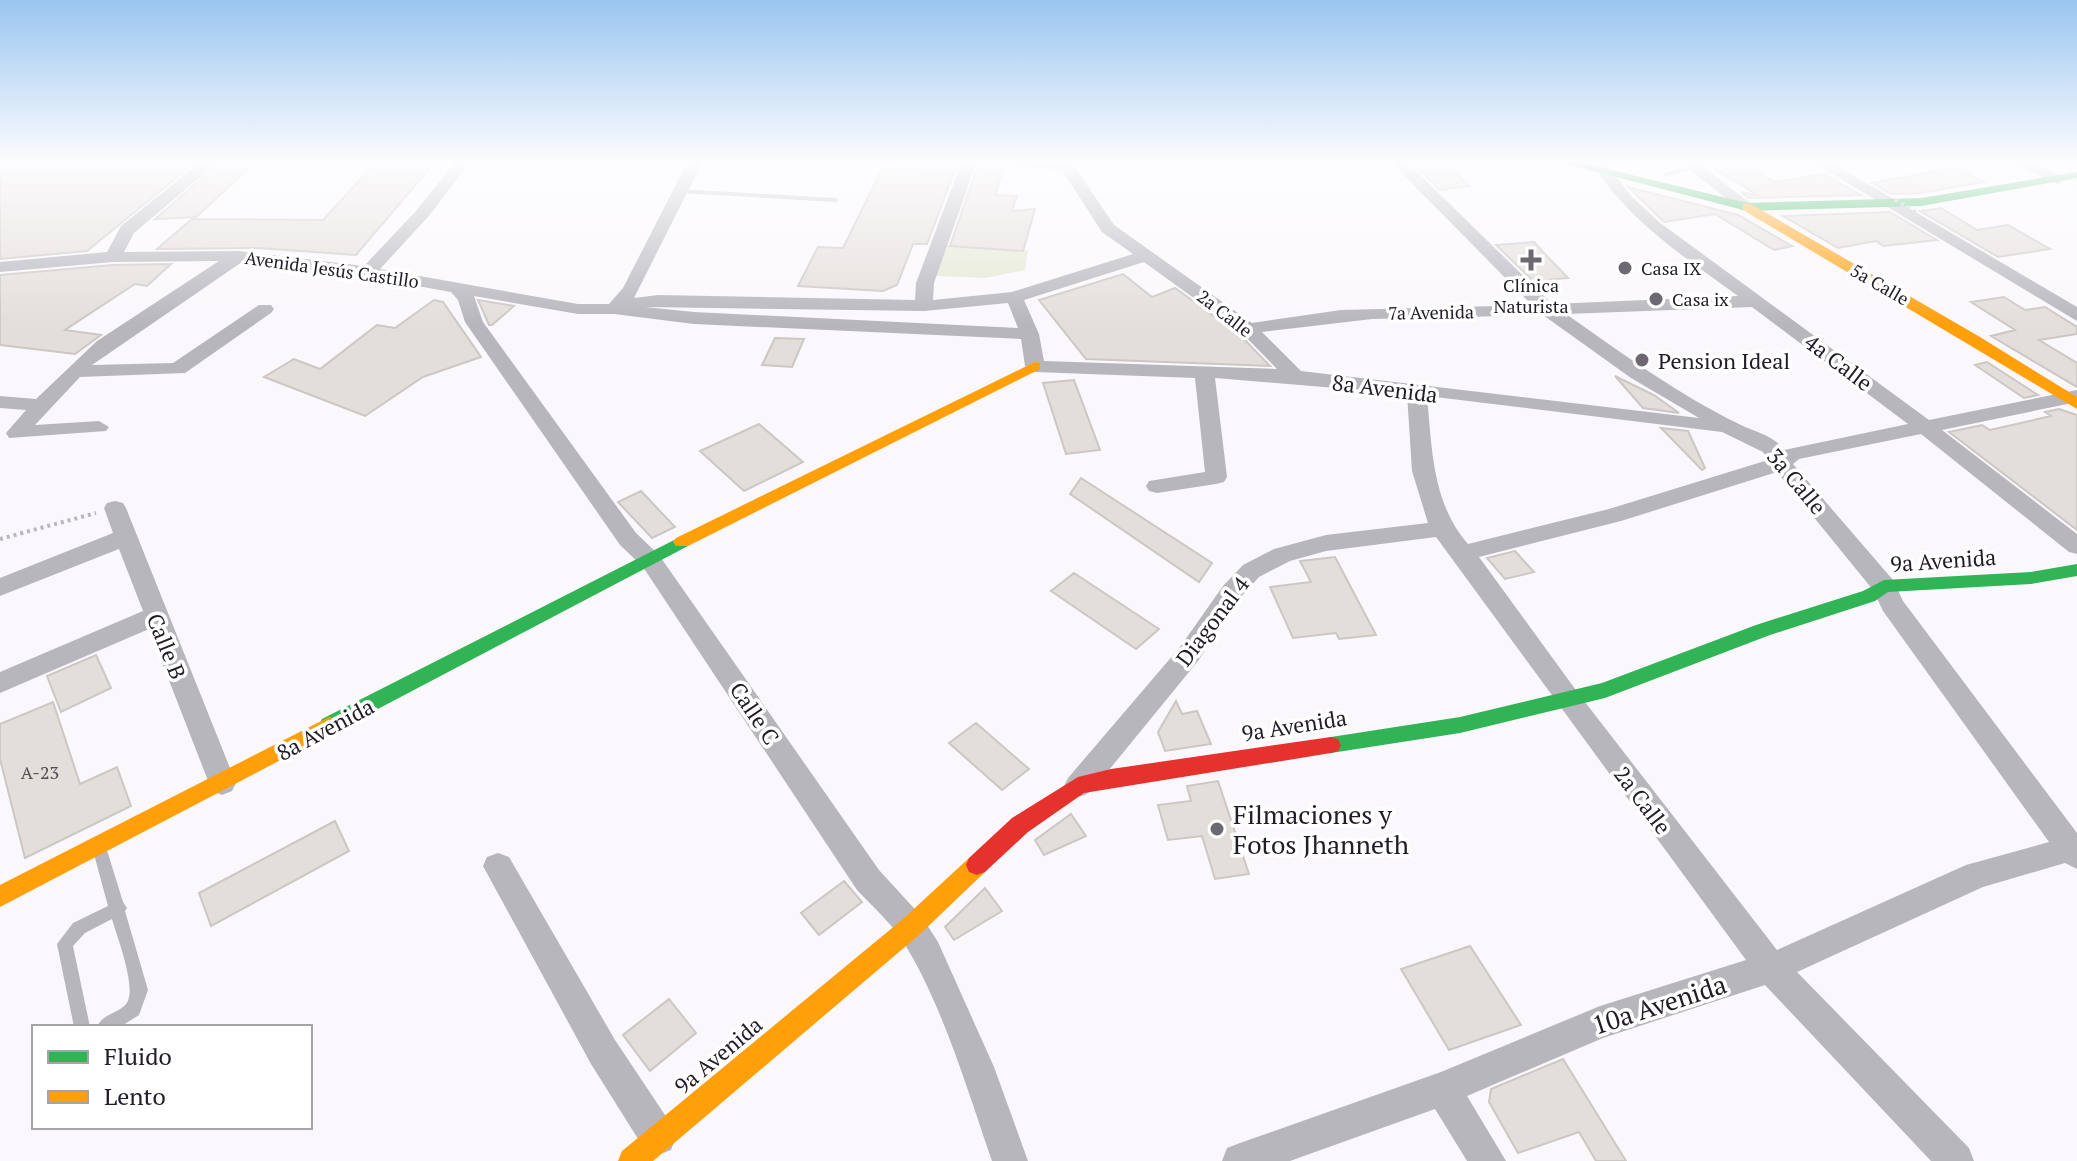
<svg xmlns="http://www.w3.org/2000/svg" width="2077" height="1161" font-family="'PT Serif',serif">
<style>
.green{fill:#e5e8d5}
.building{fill:#e3deda;stroke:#ccc7c3;stroke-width:2}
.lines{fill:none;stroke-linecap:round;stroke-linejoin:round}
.path{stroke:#b8b7bc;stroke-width:4;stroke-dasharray:3 4;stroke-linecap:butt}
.lane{fill:#b7b6bc;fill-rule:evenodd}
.street{fill:#b7b6bc;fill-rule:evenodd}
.fast{fill:#30b455;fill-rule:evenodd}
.slow{fill:#ff9f0a;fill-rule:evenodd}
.jam{fill:#e5322d;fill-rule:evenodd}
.path-bridge{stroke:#b8b7bc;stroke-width:4;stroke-dasharray:3 4;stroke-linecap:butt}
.poi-dot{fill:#6e6873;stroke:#fff;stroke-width:3}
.labels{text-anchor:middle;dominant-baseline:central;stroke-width:7;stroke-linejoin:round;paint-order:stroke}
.far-poi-label{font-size:18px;fill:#221b28;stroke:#fff;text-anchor:start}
.far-street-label{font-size:18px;fill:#221b28;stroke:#fff}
.number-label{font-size:18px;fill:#524c54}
.poi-label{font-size:22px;fill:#221b28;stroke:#fff;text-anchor:start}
.street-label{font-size:22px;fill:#221b28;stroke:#fff}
.near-poi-label{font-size:26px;fill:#221b28;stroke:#fff;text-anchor:start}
.near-street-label{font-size:26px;fill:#221b28;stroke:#fff}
</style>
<rect width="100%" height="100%" fill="#fbf8fd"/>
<path class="green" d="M947,246L1028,250L1025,270L985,278L936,276Z"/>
<path class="building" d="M0,161H197L87,251L0,259Z
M222,161H257L196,217L155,219Z
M377,161H436L356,255L258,248L157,249L192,219L323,220Z
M937,161H950L956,167L927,244H913L897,285L883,291L798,286L818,247L843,248L883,167L931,171Z
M1411,161H1445L1469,186L1440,190Z
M1702,161H1741L1775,182L1824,174L1861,195L1748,198L1741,192L1759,196Z
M979,163L1005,165L995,195L1017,196L1012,211L1035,209L1023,251L950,246Z
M1955,168L1984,182L1921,193L1891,194L1872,183Z
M1628,187L1738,215L1792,246L1774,250L1715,214L1664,222Z
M1941,208L1977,230L2008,225L2050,249L1998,257L1920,211Z
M1890,212L1937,240L1883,246L1876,241L1838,248L1783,216Z
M1534,242L1543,252L1568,278L1533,281L1496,245Z
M171,264L147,286L135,284L65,330L101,335L75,354L0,345V275L113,265Z
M1123,274L1152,297L1175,288L1240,335L1270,366L1086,359L1039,300Z
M2004,297L2025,310L2045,307L2077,327V334L2039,340L2077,363V387L1991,336L2015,330L1971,302Z
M434,300L443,302L481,357L423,377L365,416L264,377L294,359L320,369L377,325L395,328Z
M478,300L514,306L492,325H489Z
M775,338L804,339L792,367L762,365Z
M1987,362L2038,395L2024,398L1975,365Z
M1615,376L1654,395L1679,413L1643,408Z
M1074,380L1100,450L1066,454L1043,383Z
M2059,409L2077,415V530L1949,432L1982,425L1990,430L2051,416L2045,412Z
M759,424L803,462L744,491L700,451Z
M1661,428L1688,431L1705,468L1702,470Z
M1081,478L1212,563L1199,582L1070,494Z
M641,491L675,527L652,538L618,502Z
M1515,551L1534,572L1505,579L1487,558Z
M1335,557L1376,635L1339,639L1336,633L1293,638L1270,587L1311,582L1300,561Z
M1074,573L1159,629L1136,649L1051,591Z
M96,655L111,688L61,712L47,676Z
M1176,701L1182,714L1197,711L1211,744L1165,751L1158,732Z
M53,702L80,784L117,767L131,806L25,858L0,759V724Z
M976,723L1029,769L1002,790L949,743Z
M1218,781L1249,874L1215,879L1202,836L1168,840L1158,805L1191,801L1187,786Z
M1071,814L1086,836L1044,855L1035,840Z
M335,821L349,851L211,926L199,893Z
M844,881L862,902L819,935L801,913Z
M985,888L1002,911L954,940L945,927Z
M1470,946L1521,1025L1449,1050L1401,969Z
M669,999L696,1033L650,1071L623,1035Z
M1563,1059L1626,1161H1596L1579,1132L1518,1153L1489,1102L1491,1089Z"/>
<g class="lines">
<path class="path" d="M0,539L96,513"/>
<path class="lane" d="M1598,161H1610L1609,175H1603V164Z
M1694,165L1698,167L1697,169L1666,176L1662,174Z
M678,189L835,198L839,200L835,202L681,193L677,191Z
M99,841L104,842L106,847L123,902L127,908L125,911L148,990L139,1015L120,1027H97C102,1014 117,1014 126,1004C138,990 117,937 112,919L85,933L73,946L90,1027H74L57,944L73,923L108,906L92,847L94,842Z"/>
<path class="street" d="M202,161H219L134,233L124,252L239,251L364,266L416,211L456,161H471L428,217L380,269L578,304H609L623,288L688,161H703L634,298L658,295L915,300L916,283L962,161H977L934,283L933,300L1012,292L1133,254L1102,232L1062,170L1011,166L1004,161H1071L1114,225L1252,323L1341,310L1532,305L1390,161H1406L1552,304L1738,296C1687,259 1635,225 1598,173L1606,168L1611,170L1632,197L1659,222L1929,420L2077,390V402L1942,430L2077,534V554L2069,552L1921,434L1799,459L1793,464L1893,580L1903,601L2077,833V869L2065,863L1983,887L1797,972L1969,1148L1974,1161H1931L1765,985L1603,1038L1467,1096L1506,1161H1467L1435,1109L1290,1161H1222L1227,1148L1240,1143L1441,1072L1600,1006L1746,960L1436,537L1326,551L1290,561L1259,577L1240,598L1198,661L1095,787C1086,796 1080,799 1068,794L1064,786L1068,778L1180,647L1223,586L1243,565L1274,549L1326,535L1428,523L1412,471L1407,394L1215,378L1227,477L1224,482L1216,484L1157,493L1149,491L1146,486L1149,481L1205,472L1195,378L1035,372L1025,366L1021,339L694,324L614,314H578L474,296L483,322L636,533L659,555L879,870L922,917L938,942L994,1067L1028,1161H992C968,1092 941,1000 902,940C890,922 872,906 857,890L643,567L620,545L465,322L458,300L451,292L368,277L242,262L92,365L173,363L259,305H271L274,309L271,313L185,373L80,377L35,425L99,421L109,427L106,431L9,438L6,433L26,410L0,408V396L36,399L97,341L219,261L113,262L0,272V262L107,252L121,226ZM1144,262L1242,333L1277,369L1044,361L1039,334L1024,300ZM1008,303L1018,328L694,312L645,307L924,311ZM1752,307L1908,424L1784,450C1775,436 1755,432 1741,425C1679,395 1623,354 1566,314ZM1543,315L1631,378L1699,418L1301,371L1262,332L1372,319ZM1427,396L1722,432L1763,452L1768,460L1609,509L1468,544C1432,503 1432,448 1427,396ZM1777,472L1873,590L1883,611L2049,842L1966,865L1777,950L1578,693L1479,557L1621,521Z
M1679,161H1696L1755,207L1753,210H1741Z
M1811,161H1829L2077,307V321Z
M2010,161H2031L2066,179L2058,184L2053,182Z
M115,501L123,503L126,508L236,783L232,791L222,795L212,791L149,629L0,693V672L143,611L119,549L0,596V578L113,533L104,508L107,503Z
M498,853L509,857L615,1040L671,1124L676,1137L671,1150L658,1155L645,1150L591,1064L483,866L487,857Z"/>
<path class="fast" d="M1555,161H1575L1747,203L1921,198L2077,172V178L1921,206L1747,211Z
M682,536L691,542L688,546L336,731L329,733L322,731L319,725L322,719Z
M2077,564V576L2031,584L1888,592L1875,601L1770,635L1605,698L1460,733L1331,753L1324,751L1321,745L1324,739L1331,737L1460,717L1602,683L1756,625L1863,591L1884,580L2031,572Z"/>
<path class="slow" d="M1743,204H1751L1980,337L2077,397V409L1743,210Z
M1035,362L1040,363V369L688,546H676L673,542L676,538Z
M329,717L336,719L339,725L336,731L0,907V885Z
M977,855L985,858L988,865L985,872L919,935L653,1161H618L622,1151L903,919L969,858Z"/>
<path class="jam" d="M1331,737L1338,739L1341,745L1338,751L1331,753L1084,793L1028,832L985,872L977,875L969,872L966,865L969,858L1012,818L1078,777L1111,769Z"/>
<path class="path-bridge" d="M1895,200L1916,212"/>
</g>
<linearGradient id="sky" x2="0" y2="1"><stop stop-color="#9ac6f0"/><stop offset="0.5" stop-color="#fdfcfe"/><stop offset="1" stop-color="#fdfcfe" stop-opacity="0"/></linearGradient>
<rect width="2077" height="324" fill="url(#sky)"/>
<g class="poi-dot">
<path d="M1527 248h8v8h8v8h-8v8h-8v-8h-8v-8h8z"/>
<circle cx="1625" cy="268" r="8"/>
<circle cx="1656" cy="299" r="8"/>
<circle cx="1642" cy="360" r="8"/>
<circle cx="1217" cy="829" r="8"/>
</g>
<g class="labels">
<g class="far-poi-label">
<text x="1641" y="268">Casa IX</text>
<text x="1531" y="285" text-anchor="middle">Clínica<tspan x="1531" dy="21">Naturista</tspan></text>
<text x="1672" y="299">Casa ix</text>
</g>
<g class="far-street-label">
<text transform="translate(332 269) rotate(8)">Avenida Jesús Castillo</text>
<text transform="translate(1880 284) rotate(30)">5a Calle</text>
<text transform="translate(1431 312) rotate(-1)">7a Avenida</text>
<text transform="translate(1225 313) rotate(38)">2a Calle</text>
</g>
<g class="number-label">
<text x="40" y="772">A-23</text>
</g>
<g class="poi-label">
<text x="1658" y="360">Pension Ideal</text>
</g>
<g class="street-label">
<text transform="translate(1839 362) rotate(37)">4a Calle</text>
<text transform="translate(1385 388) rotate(7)">8a Avenida</text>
<text transform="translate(1797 481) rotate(50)">3a Calle</text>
<text transform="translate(1943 560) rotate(-4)">9a Avenida</text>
<text transform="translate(1212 621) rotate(-53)">Diagonal 4</text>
<text transform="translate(167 646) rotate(68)">Calle B</text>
<text transform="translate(755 713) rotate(56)">Calle C</text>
<text transform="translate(1294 725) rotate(-9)">9a Avenida</text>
<text transform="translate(325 729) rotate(-28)">8a Avenida</text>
<text transform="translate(1643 800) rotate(53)">2a Calle</text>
<text transform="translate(718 1055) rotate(-40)">9a Avenida</text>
</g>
<g class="near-poi-label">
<text x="1233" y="814">Filmaciones y<tspan x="1233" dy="30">Fotos Jhanneth</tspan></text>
</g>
<g class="near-street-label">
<text transform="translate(1659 1004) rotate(-18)">10a Avenida</text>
</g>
</g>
<rect x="32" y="1025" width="280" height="104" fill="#ffffff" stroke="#a7a4a9" stroke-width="2"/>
<rect x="48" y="1051" width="40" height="12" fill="#30b455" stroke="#a7a4a9" stroke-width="2"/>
<text x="104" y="1065" font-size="24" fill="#221b28">Fluido</text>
<rect x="48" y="1091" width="40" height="12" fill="#ff9f0a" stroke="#a7a4a9" stroke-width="2"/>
<text x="104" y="1105" font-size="24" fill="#221b28">Lento</text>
</svg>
